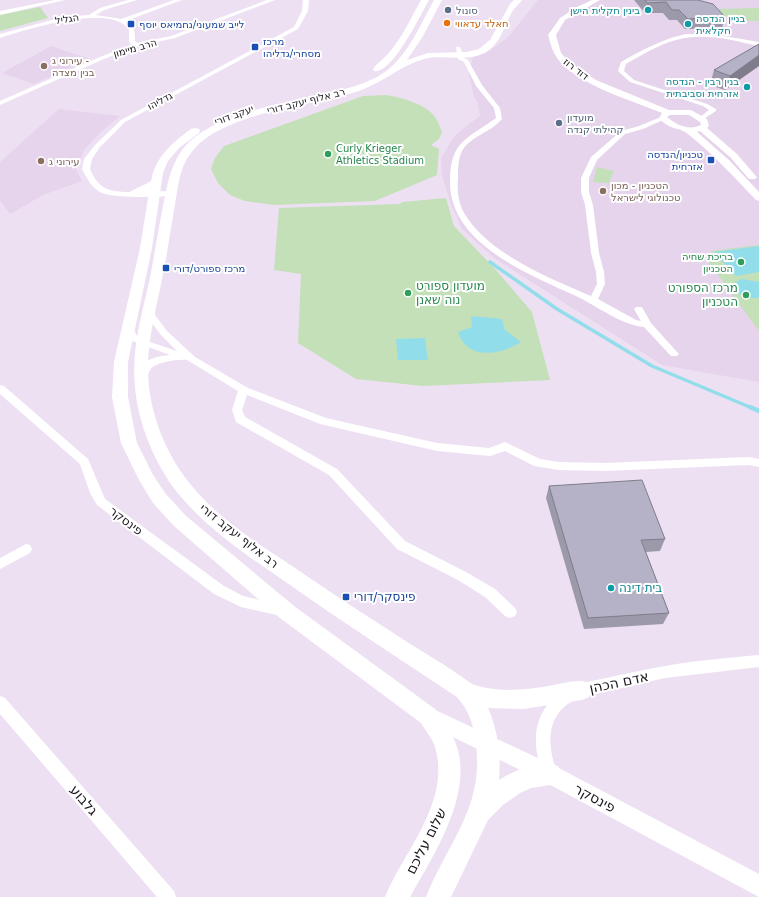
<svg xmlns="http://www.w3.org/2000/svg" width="759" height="897" font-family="'DejaVu Sans','Noto Sans Hebrew',sans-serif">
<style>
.built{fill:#e6d3ec}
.green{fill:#c4e0b8}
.water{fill:#92ddea}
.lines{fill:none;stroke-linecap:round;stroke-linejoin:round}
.stream-far1{stroke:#92ddea;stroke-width:3.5}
.stream{stroke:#92ddea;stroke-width:4.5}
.minor{fill:#fff;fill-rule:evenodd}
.tertiary{fill:#fff;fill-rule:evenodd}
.secondary{fill:#fff;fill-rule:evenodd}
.wall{fill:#9c99ab}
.shaded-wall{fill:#7f7d8b}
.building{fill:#b5b2c7;stroke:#7f7d8b}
.service-dot{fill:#5c6f8a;stroke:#fff;stroke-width:1.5}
.culture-dot{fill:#0f9aa8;stroke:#fff;stroke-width:1.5}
.food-dot{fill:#e8710a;stroke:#fff;stroke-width:1.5}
.transit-dot{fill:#1a4fb4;stroke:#fff;stroke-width:1.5}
.education-dot{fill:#8d6e63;stroke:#fff;stroke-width:1.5}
.leisure-dot{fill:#2e9e5b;stroke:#fff;stroke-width:1.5}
.labels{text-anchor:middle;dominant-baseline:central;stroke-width:4;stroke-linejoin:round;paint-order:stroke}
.far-service-label{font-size:10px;fill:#4e5e75;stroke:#fff;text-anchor:start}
.far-culture-label{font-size:10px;fill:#0d838f;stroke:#fff;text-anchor:end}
.far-street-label{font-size:10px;fill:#1c171e;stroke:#fff}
.far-food-label{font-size:10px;fill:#c56008;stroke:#fff;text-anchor:start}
.far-transit-label{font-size:10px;fill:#164399;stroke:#fff;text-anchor:start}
.far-education-label{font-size:10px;fill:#785e54;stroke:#fff;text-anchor:start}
.far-leisure-label{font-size:10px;fill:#27864d;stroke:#fff;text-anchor:start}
.leisure-label{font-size:12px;fill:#27864d;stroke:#fff;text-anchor:start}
.street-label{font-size:12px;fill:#1c171e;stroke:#fff}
.culture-label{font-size:12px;fill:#0d838f;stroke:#fff;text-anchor:start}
.transit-label{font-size:12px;fill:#164399;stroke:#fff;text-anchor:start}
.near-street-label{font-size:14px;fill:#1c171e;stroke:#fff}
</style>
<rect width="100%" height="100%" fill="#eee0f3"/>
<path class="built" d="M538,0H759V382L662,365L494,258L462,229L452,207L442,176L441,158L453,138L465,127L480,116L478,104L474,97L469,74L473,57L488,52L509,36Z
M51,46L90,59L34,84L2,73Z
M59,109L120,116L101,132L84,150L76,169L82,181L43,195L10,214L0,201V162Z"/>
<path class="green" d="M40,7L48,18L0,31V15Z
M759,8V21H733L715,9Z
M386,95C403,98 428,104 437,120C439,124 440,128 442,132L439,139L431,145L439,149L437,175L375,201L274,205L245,201L230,195L218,183L211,169L215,158L224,146L363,96Z
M597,167L614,171L609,183L593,182Z
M446,198L454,226L496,270L532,312L550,380L423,386L356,379L298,343L301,274L274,270L279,208L400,204L402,202Z
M759,245V331L707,260L712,251Z"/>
<path class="water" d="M759,246V272L736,276L714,252Z
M742,279L759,282V298C750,298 731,296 734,283Z
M471,316L502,319L505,330L521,342C500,355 467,361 458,332L472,327Z
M425,338L428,360H398L396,339Z"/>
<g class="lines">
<path class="stream-far1" d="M490,262L557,309L652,366L752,408"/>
<path class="stream" d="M750,407L759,411"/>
<path class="minor" d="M55,0H65L0,15V11Z
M128,0H137L104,10L96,15L121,19L174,0H182L126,21C135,26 135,32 135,41L137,43L171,36L267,0H275L175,38L138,46L104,59L0,105V101L100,57L131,45L129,41V30C111,2 25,30 0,38V34L63,17L89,15L100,8Z
M303,0H309L308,11L298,29L125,122L100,147L92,159L90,169C93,177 98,184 105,188C117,195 156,191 171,191L175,193L174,195C160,198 114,198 102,193C92,189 87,178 82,169L84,159L95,145L121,120L294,27L302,11Z
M686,34L718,35L759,42V46C732,40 703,32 676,40C658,45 642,55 626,64L624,71L634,80L707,104L716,109V111L702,120L699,118L700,117L709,110L703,106L630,82L618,71L621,62C642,50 662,39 686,34Z
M456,47H460L464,58L468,60L482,85L500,108L502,119C491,132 471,136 462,151C458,159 458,170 458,178C457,189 458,201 463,211C486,253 549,278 591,296L597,284L596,272L591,253L585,205L581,192V178L591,157L621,131L639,126L661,117H665V119L643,129L625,134L597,160L589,178V192L593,205L599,253L604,272L605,284L598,299L636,320L641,321L634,309L636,307H642L651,323L677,352L679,354L677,356H671L644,327C621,325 597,306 576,296C528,274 448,243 450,180C450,168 452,155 459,146C469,134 484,127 496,118L494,108L476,86L464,62L458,59Z
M149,310L152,311L167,331L195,357L248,388L326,418L437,443L489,448L505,442L540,459L559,462L604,463L749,457L759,459V467L749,465L604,471L559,470L534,466L505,451L490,456L437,451L320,424L247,395L242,410L245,417L337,469L405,541L466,572L495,589L515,608L517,612L515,616L510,618L505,616L485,597L458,580L397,549L329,475L236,422L232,410L238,391L187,360C179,359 156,362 151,369C148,372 148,377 146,380H138L137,378C143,360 151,357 170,355L130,340L124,328L126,326H132L137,336L141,339L177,351L161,335L146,315L144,313L146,311Z
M0,385L4,386L88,459L105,499L224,586L243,596L286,606L288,610L286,614L281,616L241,607L214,594L97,505L90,493L80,464L0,394Z
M26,544L30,545L32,549L30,553L0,569V558Z
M759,655V667L665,678L582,697C546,709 545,744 558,774L555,779L550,782L545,779C532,750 530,715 559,694C573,683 594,681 611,677C629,673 647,669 665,666C696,660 728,658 759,655Z
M0,696L5,698L174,891L176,897H157L0,714Z"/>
<path class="tertiary" d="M592,0H600L565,20L556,35L561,53L570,63L596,80L669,110H691L707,119L709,126L707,128L737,154L755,175L757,177L755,179H749L731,158L700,131L697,132L730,161L759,192V201L756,200C734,177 713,154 688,134C680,127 668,130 659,118L662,113C631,100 570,83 554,53C551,47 550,41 548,35L560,18L577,7ZM670,115H689L700,122L701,125C689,131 676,125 667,117Z
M429,707L557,767L759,874V897L543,781L422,722L420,716L422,710Z"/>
<path class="secondary" d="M421,0H429C421,14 392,75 374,71L373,69C377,63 384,59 388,54C402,38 411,18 421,0Z
M434,0H442L423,36L407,60L428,53L467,52L479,49L490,40L510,4L514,0H522C519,4 515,7 512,12C504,26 501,43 486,52C467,63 444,54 424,59C400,66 382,83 359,91C312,106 221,112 191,153C182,164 179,179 177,192C172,221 168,250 162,279C156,310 147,341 148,373C149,409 163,447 184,476C210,512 249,538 286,562C323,587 360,612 398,636C422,652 448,666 472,684C497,693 524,690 549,686C562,684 577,678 589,683L592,690L589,697L582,700L523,709L488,708C498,730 501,756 499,780C516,770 539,758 558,766L561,774L558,782L550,785L531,788L520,793L503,805L488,820L451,897H426C448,842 484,808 476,744C474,725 469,711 457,697C398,658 338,619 280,578C242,552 202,525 173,487C153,459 138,422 135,387C131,350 142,314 150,278C156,246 161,213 168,182C172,167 178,153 189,142C219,113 285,103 325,94C345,89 368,84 385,72C409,54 420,25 434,0Z
M195,128L199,129L200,131L199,133L179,148L168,161L163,173L152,248L128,362V397L137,443L153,475L165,493L186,516L294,606L435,709C447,725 458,741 460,761C465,807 432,858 410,897H385C405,849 453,800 434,744C431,737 425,730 421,723L280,618L174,526L153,503L138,478L121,443L112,397L114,362L140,248L149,192L133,197L127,194C131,190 145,185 151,181C156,156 172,143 191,129Z"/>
</g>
<path class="wall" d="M634,0H698L725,17L722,28L685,29L677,20H669L663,13H645Z
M759,44L725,90L710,85L714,70Z
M549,486L665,539L660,551L646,552L669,613L663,624L584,629L546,498Z"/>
<path class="shaded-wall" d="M759,55V66L725,90L730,76Z"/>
<path class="building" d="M645,0H698L713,4L725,17L688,19L679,10H672L666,2L647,3Z
M759,44V55L730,76L714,70Z
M642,480L665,539L641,540L669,613L588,618L549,486Z"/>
<g class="service-dot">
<circle cx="448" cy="10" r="4"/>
<circle cx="559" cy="123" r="4"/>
</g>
<g class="culture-dot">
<circle cx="648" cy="10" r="4"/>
<circle cx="688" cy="24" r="4"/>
<circle cx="747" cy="87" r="4"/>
<circle cx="611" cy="588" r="4"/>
</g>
<circle class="food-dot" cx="447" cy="23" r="4"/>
<g class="transit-dot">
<rect x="127" y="20" width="8" height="8" rx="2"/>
<rect x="251" y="43" width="8" height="8" rx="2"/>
<rect x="707" y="156" width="8" height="8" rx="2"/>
<rect x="162" y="264" width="8" height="8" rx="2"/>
<rect x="342" y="593" width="8" height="8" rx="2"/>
</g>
<g class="education-dot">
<circle cx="44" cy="66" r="4"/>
<circle cx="41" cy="161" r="4"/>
<circle cx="603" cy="191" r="4"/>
</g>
<g class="leisure-dot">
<circle cx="328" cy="154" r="4"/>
<circle cx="741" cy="262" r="4"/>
<circle cx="408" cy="293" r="4"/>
<circle cx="746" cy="295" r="4"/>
</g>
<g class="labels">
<g class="far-service-label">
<text x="456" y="10">סונול</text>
<text x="567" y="117">מועדון<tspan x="567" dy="12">קהילתי קנדה</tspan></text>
</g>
<g class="far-culture-label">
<text x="640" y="10">בינין חקלית הישן</text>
<text x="696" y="18" text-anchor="start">בניין הנדסה<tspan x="696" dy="12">חקלאית</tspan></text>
<text x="739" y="81">בנין רבין - הנדסה<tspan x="739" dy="12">אזרחית וסביבתית</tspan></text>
</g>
<g class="far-street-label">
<text transform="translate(67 19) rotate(-9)">הגליל</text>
<text transform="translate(135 48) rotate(-16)">הרב מיימון</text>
<text transform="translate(576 69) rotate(37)">דוד רוז</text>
<text transform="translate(160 101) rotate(-28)">גדליהו</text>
<text transform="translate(306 101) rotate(-14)">רב אלוף יעקב דורי</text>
<text transform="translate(234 115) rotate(-20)">יעקב דורי</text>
</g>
<g class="far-food-label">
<text x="455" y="23">חאלד עדאווי</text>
</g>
<g class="far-transit-label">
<text x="139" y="24">לייב שמעוני/נחמיאס יוסף</text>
<text x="263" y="41">מרכז<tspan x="263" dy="12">מסחרי/גדליהו</tspan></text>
<text x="703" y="154" text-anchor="end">טכניון/הנדסה<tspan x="703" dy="12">אזרחית</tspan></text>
<text x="174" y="268">מרכז ספורט/דורי</text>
</g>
<g class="far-education-label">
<text x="52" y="60">עירוני ג -<tspan x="52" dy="12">בנין מצדה</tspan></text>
<text x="49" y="161">עירוני ג</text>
<text x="611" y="185">הטכניון - מכון<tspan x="611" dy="12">טכנולוגי לישראל</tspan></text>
</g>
<g class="far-leisure-label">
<text x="336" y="148">Curly Krieger<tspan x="336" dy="12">Athletics Stadium</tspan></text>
<text x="733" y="256" text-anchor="end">בריכת שחיה<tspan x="733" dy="12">הטכניון</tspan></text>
</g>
<g class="leisure-label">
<text x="416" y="286">מועדון ספורט<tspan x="416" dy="14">נוה שאנן</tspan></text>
<text x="738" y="288" text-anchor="end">מרכז הספורט<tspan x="738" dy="14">הטכניון</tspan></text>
</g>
<g class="street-label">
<text transform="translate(126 521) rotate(37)">פינסקר</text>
<text transform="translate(239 536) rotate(38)">רב אלוף יעקב דורי</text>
</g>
<g class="culture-label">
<text x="619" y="588">בית דינה</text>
</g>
<g class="transit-label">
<text x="354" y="597">פינסקר/דורי</text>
</g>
<g class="near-street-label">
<text transform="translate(619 682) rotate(-12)">אדם הכהן</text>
<text transform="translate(595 798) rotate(28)">פינסקר</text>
<text transform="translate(84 800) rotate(49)">גלבוע</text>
<text transform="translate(426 841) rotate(-63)">שלום עליכם</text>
</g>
</g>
</svg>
